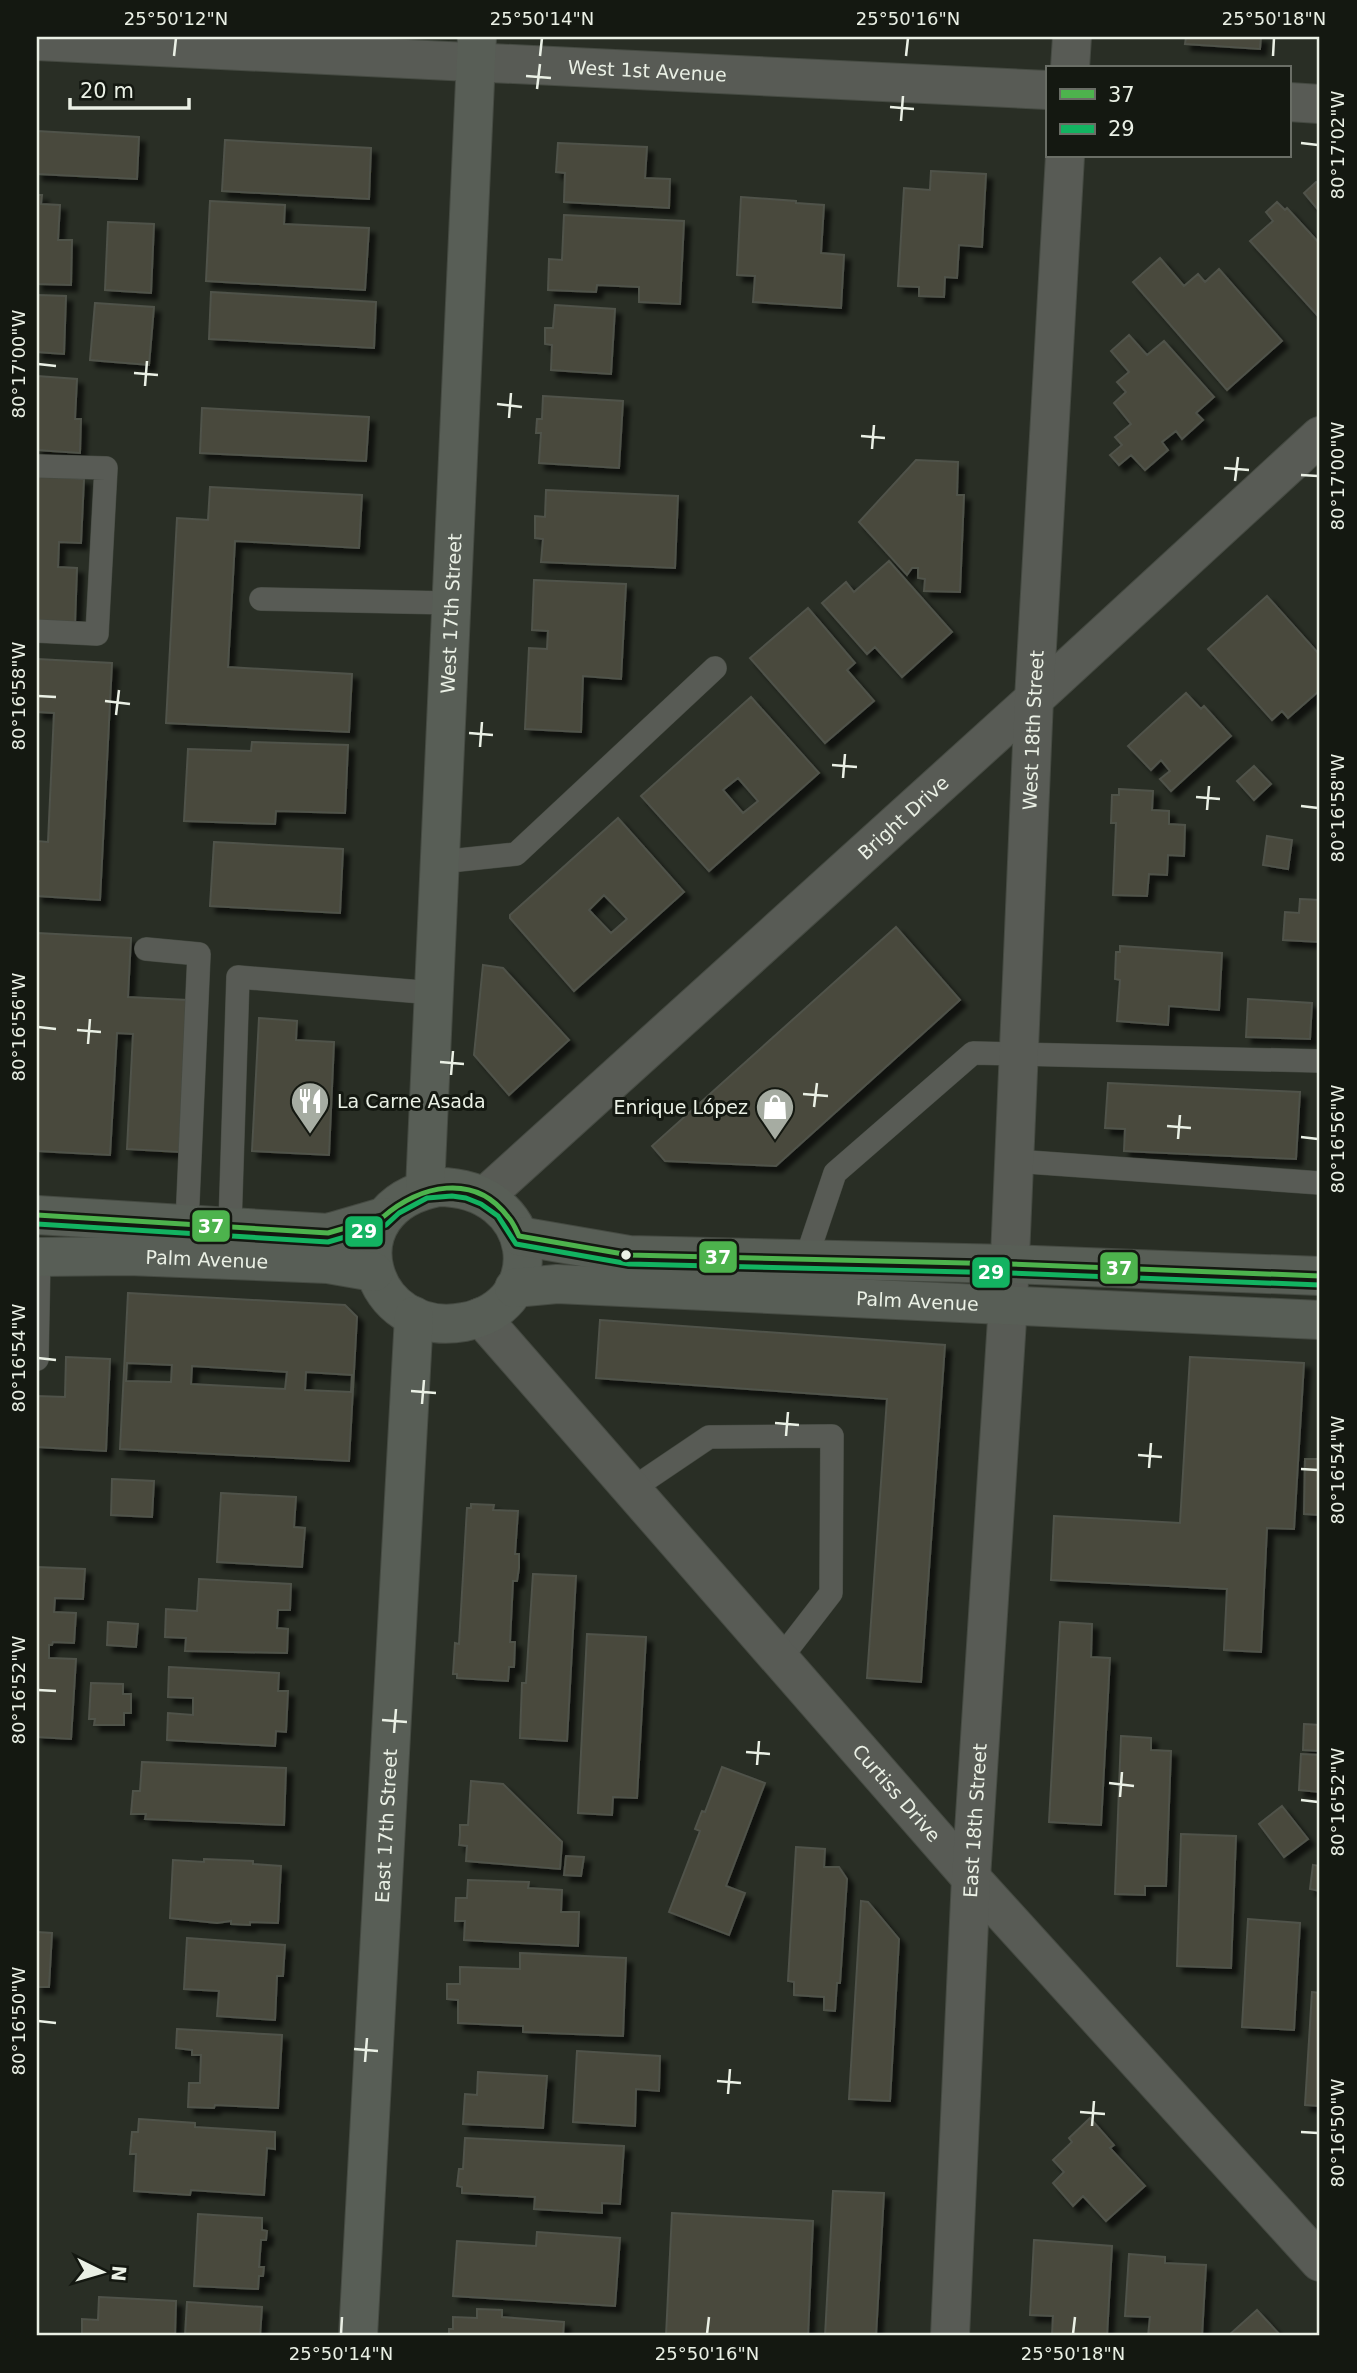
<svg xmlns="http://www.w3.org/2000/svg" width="1357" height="2373" font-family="'DejaVu Sans',sans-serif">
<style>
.building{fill:#494a3d;stroke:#50524a;stroke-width:2;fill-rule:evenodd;filter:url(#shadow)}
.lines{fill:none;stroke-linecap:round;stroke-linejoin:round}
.lane-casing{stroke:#454a42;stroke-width:24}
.street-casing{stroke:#454a42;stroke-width:40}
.secondary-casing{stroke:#454a42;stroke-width:40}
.lane{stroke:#585b55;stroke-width:23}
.street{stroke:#585b55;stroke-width:38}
.secondary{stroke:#585e56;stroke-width:38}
.bus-1-casing{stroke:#141811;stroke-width:10}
.bus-2-casing{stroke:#141811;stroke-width:10}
.bus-1{stroke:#4db34d;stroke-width:5}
.bus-2{stroke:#13b361;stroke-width:5}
.ticks{fill:none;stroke:#eaf0e5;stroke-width:2.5}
.bus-dot{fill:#eaf0e5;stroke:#141811;stroke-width:2.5}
.labels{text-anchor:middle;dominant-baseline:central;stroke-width:6;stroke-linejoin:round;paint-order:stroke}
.street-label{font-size:19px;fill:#eaf0e5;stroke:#141811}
.poi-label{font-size:19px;fill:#eaf0e5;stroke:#141811;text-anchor:start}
.line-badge{stroke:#141811;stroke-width:2.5}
.badge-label{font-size:19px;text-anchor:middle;font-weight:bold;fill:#fff}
.neatline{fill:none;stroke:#eaf0e5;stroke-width:2.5}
.ticks-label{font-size:18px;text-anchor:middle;fill:#eaf0e5}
</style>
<defs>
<filter id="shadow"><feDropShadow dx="6" dy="6" stdDeviation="2" flood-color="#0009"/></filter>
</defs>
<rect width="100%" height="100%" fill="#292e25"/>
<path class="building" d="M1186,37H1261L1260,49L1185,44Z
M37,131L139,137L137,179L37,174Z
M225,140L371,148L369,199L222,191Z
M558,143L647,147L645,178L670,179L669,208L564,202L565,173L556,172Z
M931,171L986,174L982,247L959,245L957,278L945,277L944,297L919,296V287L898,286L904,188L930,190Z
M1316,182L1320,183V212L1304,193Z
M37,195H42L41,204L60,205L58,240H72L71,285L37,284Z
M741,197L796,201V203L824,205L821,253L844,255L841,308L753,302L755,276L737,275Z
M210,201L285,205L284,224L369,228L365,290L206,281Z
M1277,202L1285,210L1287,208L1320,244V314L1318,316L1250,241L1273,221L1266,212Z
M564,215L684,221L680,304L639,302V287L597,285L596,292L548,290L549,259L562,260Z
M108,222L154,224L151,293L105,290Z
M1160,258L1184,286L1198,274L1205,282L1219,269L1282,341L1227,390L1133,282Z
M211,292L376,302L374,348L209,339Z
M37,295L66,296L64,354L37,352Z
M95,303L154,307L149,365L90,360Z
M555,305L615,309L611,374L551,370L552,345L545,344V328H553Z
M1129,335L1147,355L1164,341L1214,397L1196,413L1203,420L1182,439L1176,431L1162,442L1168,450L1145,470L1131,455L1119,465L1110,455L1122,445L1115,437L1131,424L1114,403L1126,392L1117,382L1129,372L1111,351Z
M37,376L77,379L75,419H81L80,453L37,450Z
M543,396L623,401L619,468L539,463L541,433H536L537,419H542Z
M202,408L369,417L366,461L200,453Z
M916,460L958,462L957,495H964L960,592L924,591L925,579L918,578V568H912L907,575L859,522Z
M37,476L84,479L81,543L59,542L58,567L77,568L75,624L37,622Z
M210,487L362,495L359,548L235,541L228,667L352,674L349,732L166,723L177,518L208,520Z
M546,490L678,496L675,568L541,562L543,539L535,538V516L545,517Z
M889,561L952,632L902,677L875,647L867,654L822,603L846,582L854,592Z
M534,580L626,584L621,679L583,676L581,732L525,729L529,648L547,649L548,631L532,630Z
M1267,596L1318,653L1320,651V690L1288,718L1282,711L1272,720L1208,649Z
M808,608L855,663L847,670L874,701L825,743L750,658Z
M37,659L112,663L100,900L37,896V841L48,842L54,713L37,712Z
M1186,693L1201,709L1204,706L1231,736L1171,791L1160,779L1170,771L1161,760L1151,770L1128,746Z
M751,697L819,773L709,871L641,796ZM738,778L758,801L743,813L723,790Z
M252,742L348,745L345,813L276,811L275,824L184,821L188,749L251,751Z
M1254,766L1271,784L1254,800L1237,781Z
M1119,789L1153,791L1152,810L1169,811V824L1185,825L1184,856L1168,855L1167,875L1149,874L1147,896L1113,895L1116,823H1111L1112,795H1119Z
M618,818L684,892L574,991L510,918V915ZM604,895L627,919L611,933L589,910Z
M1267,836L1292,840L1288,869L1263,865Z
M214,842L343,849L340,913L210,906Z
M1300,899L1320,900V942L1283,940L1285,912L1299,913Z
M896,927L960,1000L776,1166L665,1161L652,1146Z
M37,933L131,938L128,997L187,1000L179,1152L127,1149L133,1034L117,1033L110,1155L37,1151Z
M1120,946L1222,953L1219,1010L1169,1006L1168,1025L1117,1021L1120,980L1115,979L1116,952H1120Z
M483,965L503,968L569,1040L509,1095L474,1055Z
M1248,999L1312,1003L1310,1039L1246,1037Z
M259,1018L297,1021L296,1040L334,1042L329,1155L252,1151Z
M1108,1083L1300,1092L1296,1159L1124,1151L1125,1129L1105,1128Z
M128,1293L345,1305L357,1317L349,1461L120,1449ZM127,1363L172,1365L171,1382L126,1381ZM192,1366L287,1372L285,1389L191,1384ZM306,1372L352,1375L351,1392L305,1390Z
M600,1320L945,1345L921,1682L867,1678L887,1399L596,1378Z
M66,1357L110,1359L106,1451L37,1447V1396L65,1397Z
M1190,1357L1304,1363L1294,1529L1267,1528L1261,1652L1224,1650L1227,1589L1051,1580L1054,1516L1180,1523Z
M1305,1459H1320V1515L1304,1514Z
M112,1479L154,1481L152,1517L111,1515Z
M221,1493L296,1497L294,1527L305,1528L302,1567L217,1562Z
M471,1504L494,1505L493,1510L518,1511L515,1554H519V1568L517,1581H513L510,1642H515L514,1667H509L508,1681L457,1678V1674H453L455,1643L459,1644L467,1508H471Z
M37,1567L85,1569L83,1599L55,1598L54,1612L76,1613L74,1643L53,1642L52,1645H49V1658L76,1659L71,1739L37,1737Z
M533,1574L576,1576L567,1741L520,1738L522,1683H526Z
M199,1579L291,1584L290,1610H278L277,1628L288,1629L287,1653L185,1651L186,1638L165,1637L166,1609L197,1611Z
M108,1622L138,1624L136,1647L107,1645Z
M1060,1622L1092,1624L1091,1657L1110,1658L1101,1825L1049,1822Z
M587,1634L646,1637L637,1798L613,1797L612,1815L578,1813Z
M169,1667L279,1673L278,1691H288L286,1732L276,1731L275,1746L167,1740L168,1713L193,1715V1698L168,1697Z
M91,1683L123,1684V1694H131V1713H124V1725H94L95,1719H89Z
M1304,1724L1320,1725V1751L1303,1750Z
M1121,1736L1151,1738V1750L1171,1751L1166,1886H1145V1895L1115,1894Z
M1301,1754L1320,1755V1792L1299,1790Z
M142,1762L286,1768L284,1825L145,1819L146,1814H131L133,1791H140Z
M722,1767L765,1783L726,1886L745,1893L729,1935L669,1912L700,1831L695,1829L702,1811L705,1812Z
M471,1781L503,1784L562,1842L560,1869L466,1861L467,1846L459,1845L460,1835V1825H468Z
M1282,1806L1308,1839L1284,1857L1259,1824Z
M1181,1834L1236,1836L1231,1968L1177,1966Z
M796,1847L825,1849L824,1867H839L847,1879L840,1983H837L835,2011L824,2010V1997L794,1995V1982L788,1981Z
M566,1856L584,1857L581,1876L564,1875Z
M204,1859L253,1861V1864L281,1866L278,1923L250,1922V1925L231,1924V1921L217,1923L170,1918L173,1860L204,1862Z
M1313,1865L1320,1866V1891L1310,1889Z
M468,1880L529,1882L528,1888L562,1890L561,1912H579L578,1946L464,1940L465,1921H455L456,1898H467Z
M861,1901L868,1902L899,1939L890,2101L849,2099Z
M1248,1919L1300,1923L1294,2030L1242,2027Z
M37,1932L52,1933L49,1987H37Z
M187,1938L285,1945L283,1976H277L275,2020L217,2016L219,1991L184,1989Z
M520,1953L626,1958L623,2036L523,2032V2026L458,2023V2000L447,1999V1984H460V1967L520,1969Z
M1312,1992L1320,1993V2106L1305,2105Z
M177,2029L282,2035L278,2108L215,2105L214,2108L188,2107L189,2083H200L201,2055H192V2050L176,2048Z
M577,2051L660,2056L659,2091L636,2089L635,2126L573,2122Z
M478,2072L547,2076L543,2128L463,2124L465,2094L477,2095Z
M1090,2118L1114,2145L1110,2148L1145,2186L1106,2221L1083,2196L1073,2206L1053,2183L1064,2172L1053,2160L1072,2142L1069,2138Z
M139,2119L195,2123V2127L275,2132V2149L267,2148L264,2195L191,2190L190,2195L134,2191L136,2154H130L132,2132H138Z
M465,2138L624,2146L620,2204L602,2203V2213L534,2209L535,2197L462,2193V2187L457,2186L459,2169H463Z
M833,2191L884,2193L876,2336H825Z
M672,2213L813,2221L808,2336H666Z
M198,2214L262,2218V2230L267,2231L266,2240H261L259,2267H264L263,2276H259L258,2289L194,2286Z
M537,2232L620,2238L615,2306L453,2296L457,2241L536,2246Z
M1034,2240L1112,2246L1107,2336H1052L1053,2316L1030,2315Z
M1129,2254L1165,2257V2263L1206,2265L1202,2336H1148L1150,2317L1125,2316Z
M99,2297L176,2301L175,2336H82V2319L98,2320Z
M187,2302L262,2307L260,2336H185Z
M477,2309L502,2310V2317L564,2322L563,2336H449V2329H453V2317L477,2318Z
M1257,2310L1281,2336H1228L1238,2327Z"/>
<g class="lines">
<g class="lane-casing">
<path id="lane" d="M37,466L106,468L97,634L37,631
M261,599L451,603
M440,862L516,854L715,668
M146,949L199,954L187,1223
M1014,1161L1320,1183
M230,1225L238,977L434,993
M806,1259L835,1173L973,1053L1320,1061
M37,1359L39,1257
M632,1489L709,1437L832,1436L831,1593L780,1659"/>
</g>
<g class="street-casing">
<g id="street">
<path id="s1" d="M37,41L1047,90"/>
<path d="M1070,68L1072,37"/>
<path d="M1289,102L1320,104"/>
<path id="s2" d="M485,1196L1034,699L1320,436"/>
<path id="s3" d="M481,1317L971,1878L1320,2262"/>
<path id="s4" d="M950,2336L971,1878L1008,1304L1034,699L1065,156"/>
</g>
</g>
<g class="secondary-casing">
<g id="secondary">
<path d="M438,1187C538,1187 553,1305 464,1322C369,1340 329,1208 438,1187Z"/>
<path id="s5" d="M425,1189L477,37"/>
<path d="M37,1215L328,1233L383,1217"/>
<path d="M519,1236L629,1255L1009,1264L1320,1276"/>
<path id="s6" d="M37,1257L129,1256L328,1264L374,1272"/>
<path id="s7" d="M514,1288L557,1284L1320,1320"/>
<path id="s8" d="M358,2336L414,1316"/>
</g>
</g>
<use href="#lane" class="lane"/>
<use href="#street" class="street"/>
<use href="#secondary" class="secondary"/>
<g class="bus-1-casing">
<path id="bus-1" d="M37,1215L328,1233L383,1217
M383,1217C419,1185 475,1172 508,1217C513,1222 516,1230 519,1236
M519,1236L629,1255L1009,1264L1320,1276"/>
</g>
<g class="bus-2-casing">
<path id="bus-2" d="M37,1224L328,1242L386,1225L399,1213L427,1198L452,1196L466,1198L481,1204L498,1216L516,1244L629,1264L1009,1273L1320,1285"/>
</g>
<use href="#bus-1" class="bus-1"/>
<use href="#bus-2" class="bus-2"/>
</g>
<path class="ticks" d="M174,56L176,38M540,56L542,38M906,56L908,38M1273,56L1274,38M526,76L551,78M537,89L540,64M890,107L914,109M901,121L903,96M1301,143L1318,145M38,364L56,366M134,373L158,375M145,386L147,361M497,404L522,407M509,418L511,393M861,436L885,438M872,449L874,425M1224,468L1249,470M1301,475L1318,476M1235,481L1238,457M38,696L56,697M105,701L130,704M116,715L119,690M469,733L493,735M480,747L482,722M832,765L857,767M843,778L845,754M1196,797L1220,799M1301,806L1318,808M1207,810L1209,786M38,1027L56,1029M77,1030L101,1032M88,1044L90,1019M440,1062L464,1064M451,1075L453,1051M803,1094L828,1096M814,1107L817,1083M1167,1126L1191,1128M1301,1137L1318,1139M1178,1139L1180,1115M38,1358L56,1360M411,1391L436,1393M422,1404L424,1380M775,1423L799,1425M786,1436L788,1412M1138,1455L1162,1457M1149,1468L1151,1443M1301,1469L1318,1470M38,1690L56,1691M382,1720L407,1722M394,1733L396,1709M746,1752L770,1754M757,1765L759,1741M1109,1783L1134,1786M1120,1797L1122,1772M1301,1800L1318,1802M38,2021L56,2023M354,2049L378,2051M365,2062L367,2038M717,2081L741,2083M728,2094L730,2069M1080,2112L1105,2114M1092,2126L1094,2101M1301,2132L1318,2133M341,2334L342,2317M707,2334L709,2317M1073,2334L1075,2317"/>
<defs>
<g id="restaurant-pin" transform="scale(2.0125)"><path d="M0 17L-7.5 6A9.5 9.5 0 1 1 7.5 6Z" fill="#a6aca2" stroke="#141811"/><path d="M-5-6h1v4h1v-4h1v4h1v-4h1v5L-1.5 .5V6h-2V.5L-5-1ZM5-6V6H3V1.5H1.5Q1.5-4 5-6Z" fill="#fff"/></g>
<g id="shop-pin" transform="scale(2.0125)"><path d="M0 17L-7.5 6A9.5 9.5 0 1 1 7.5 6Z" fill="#a6aca2" stroke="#141811"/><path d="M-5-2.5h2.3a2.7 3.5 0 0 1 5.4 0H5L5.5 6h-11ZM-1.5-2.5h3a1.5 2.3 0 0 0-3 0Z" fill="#fff"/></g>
</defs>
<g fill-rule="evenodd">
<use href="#restaurant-pin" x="310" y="1101"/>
<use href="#shop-pin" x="775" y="1107"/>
</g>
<circle class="bus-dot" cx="626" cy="1255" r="6"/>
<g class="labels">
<g class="street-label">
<text stroke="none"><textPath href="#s1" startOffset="611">West 1st Avenue</textPath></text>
<text stroke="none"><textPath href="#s5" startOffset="576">West 17th Street</textPath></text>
<text stroke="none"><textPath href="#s4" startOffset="1608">West 18th Street</textPath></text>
<text stroke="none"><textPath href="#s2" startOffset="564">Bright Drive</textPath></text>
<text stroke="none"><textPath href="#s6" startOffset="170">Palm Avenue</textPath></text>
<text stroke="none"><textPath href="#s7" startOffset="404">Palm Avenue</textPath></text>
<text stroke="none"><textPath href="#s3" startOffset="632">Curtiss Drive</textPath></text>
<text stroke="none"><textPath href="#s4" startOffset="516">East 18th Street</textPath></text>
<text stroke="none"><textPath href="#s8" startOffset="511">East 17th Street</textPath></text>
</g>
<g class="poi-label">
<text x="337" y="1101">La Carne Asada</text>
<text x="748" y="1107" text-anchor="end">Enrique López</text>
</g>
</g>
<g class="line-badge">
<rect x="191" y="1209" width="40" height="34" rx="7" fill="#4db34d"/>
<rect x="344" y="1215" width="40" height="33" rx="7" fill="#13b361"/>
<rect x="698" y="1240" width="40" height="34" rx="7" fill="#4db34d"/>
<rect x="1099" y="1251" width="40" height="34" rx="7" fill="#4db34d"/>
<rect x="971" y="1256" width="40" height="33" rx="7" fill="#13b361"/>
</g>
<g class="badge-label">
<text x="211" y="1233">37</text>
<text x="364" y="1238">29</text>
<text x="718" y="1264">37</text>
<text x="1119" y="1275">37</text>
<text x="991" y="1279">29</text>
</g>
<rect width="1357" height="2373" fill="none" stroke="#141811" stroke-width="77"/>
<rect x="1046" y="66" width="245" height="91" fill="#141811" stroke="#6a6e66" stroke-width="2"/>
<rect x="1060" y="89" width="35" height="10" fill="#4db34d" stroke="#6a6e66" stroke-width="2"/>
<text x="1108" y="102" font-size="21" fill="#eaf0e5">37</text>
<rect x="1060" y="124" width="35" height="10" fill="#13b361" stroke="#6a6e66" stroke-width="2"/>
<text x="1108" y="136" font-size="21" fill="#eaf0e5">29</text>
<g transform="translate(102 2272) rotate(95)" stroke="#141811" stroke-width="5" paint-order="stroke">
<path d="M0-5L12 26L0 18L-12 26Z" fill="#eaf0e5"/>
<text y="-10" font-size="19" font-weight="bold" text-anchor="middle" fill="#eaf0e5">N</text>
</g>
<path d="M70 98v10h119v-10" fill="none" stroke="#eaf0e5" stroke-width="3.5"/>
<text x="80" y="98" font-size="21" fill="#eaf0e5" stroke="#141811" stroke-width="5" paint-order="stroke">20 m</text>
<rect x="38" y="38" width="1280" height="2296" class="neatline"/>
<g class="ticks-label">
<text x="176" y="25">25°50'12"N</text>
<text x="542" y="25">25°50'14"N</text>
<text x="908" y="25">25°50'16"N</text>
<text x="1274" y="25">25°50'18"N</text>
<text transform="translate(1338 145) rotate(-90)" y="6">80°17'02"W</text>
<text transform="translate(19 364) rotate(-90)" y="6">80°17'00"W</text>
<text transform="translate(1338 476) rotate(-90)" y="6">80°17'00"W</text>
<text transform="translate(19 696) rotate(-90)" y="6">80°16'58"W</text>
<text transform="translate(1338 808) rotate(-90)" y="6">80°16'58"W</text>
<text transform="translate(19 1027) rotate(-90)" y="6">80°16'56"W</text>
<text transform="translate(1338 1139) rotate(-90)" y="6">80°16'56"W</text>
<text transform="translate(19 1358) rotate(-90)" y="6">80°16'54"W</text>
<text transform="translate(1338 1470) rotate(-90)" y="6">80°16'54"W</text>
<text transform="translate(19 1690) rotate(-90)" y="6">80°16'52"W</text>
<text transform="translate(1338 1802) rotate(-90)" y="6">80°16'52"W</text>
<text transform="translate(19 2021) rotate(-90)" y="6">80°16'50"W</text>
<text transform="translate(1338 2133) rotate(-90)" y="6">80°16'50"W</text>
<text x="341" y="2360">25°50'14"N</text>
<text x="707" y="2360">25°50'16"N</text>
<text x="1073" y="2360">25°50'18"N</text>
</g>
</svg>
